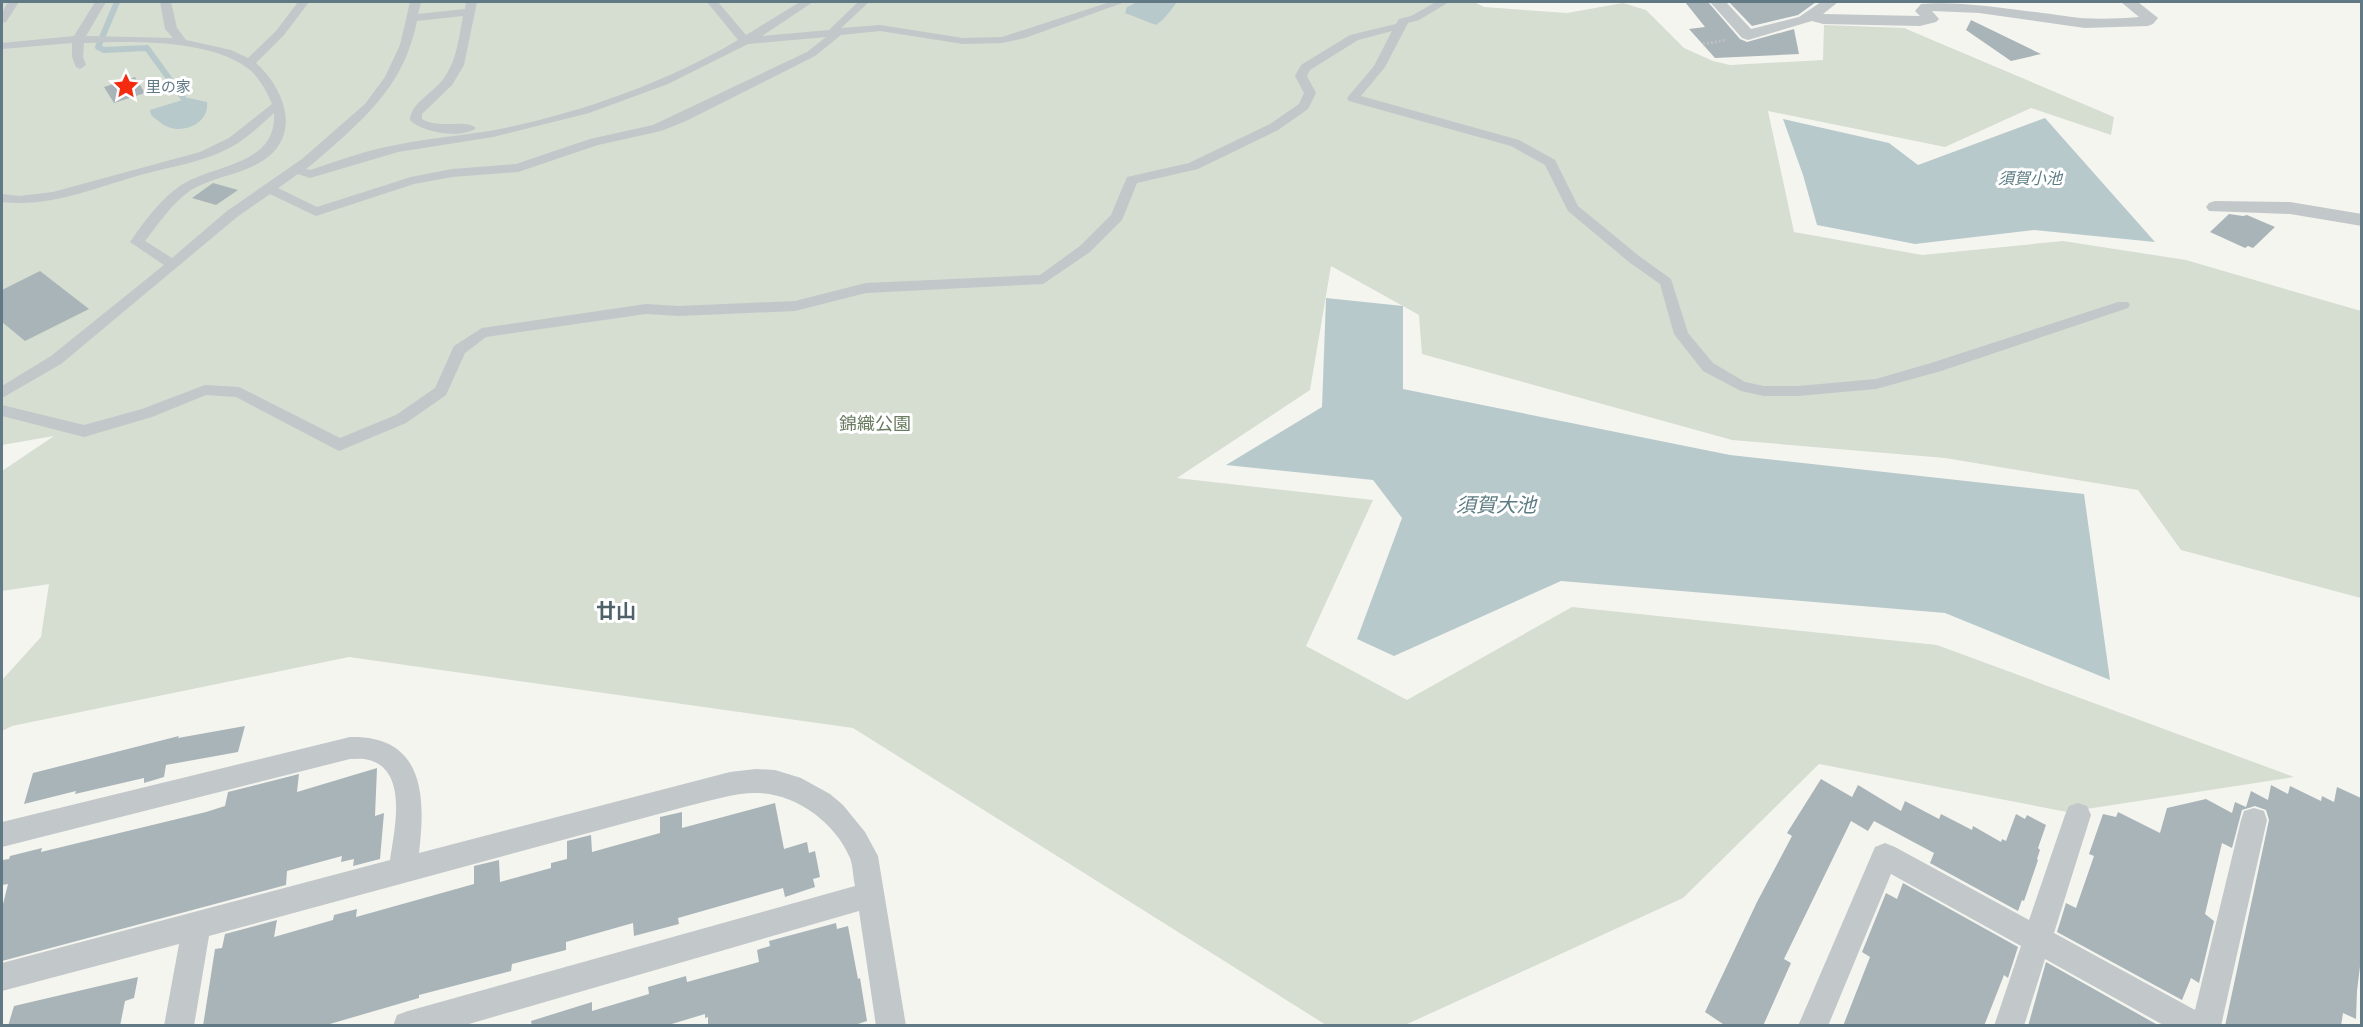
<svg xmlns="http://www.w3.org/2000/svg" width="2363" height="1027" font-family="Montserrat,'Noto Sans JP',sans-serif">
<style>
.green{fill:#d6ddd1}
.water{fill:#b8c9cc}
.lines{fill:none;stroke-linecap:round;stroke-linejoin:round}
.stream{stroke:#b8c9cc;stroke-width:6}
.building{fill:#a9b4b8}
.path{stroke:#bdc0c2;stroke-width:3;stroke-dasharray:2 2;stroke-linecap:butt}
.pedestrian{fill:#c2c7ca;fill-rule:evenodd}
.minor{fill:#c2c7ca;fill-rule:evenodd}
.labels{text-anchor:middle;dominant-baseline:central;stroke-width:6;stroke-linejoin:round;paint-order:stroke}
.far-poi-label{font-size:15px;fill:#607985;stroke:#fff;text-anchor:start}
.far-water-label{font-size:16px;font-style:italic;fill:#5c7c83;stroke:#fff}
.park-label{font-size:18px;fill:#697b60;stroke:#fff}
.water-label{font-size:20px;font-style:italic;fill:#5c7c83;stroke:#fff}
.neighbourhood-label{font-size:20px;font-weight:bold;fill:#4f6169;stroke:#fff}
</style>
<rect width="100%" height="100%" fill="#f5f5f0"/>
<path class="green" d="M2,2H1474L1484,7L1567,13L1623,3L1646,10L1684,48L1713,61L1730,65L1823,60L1824,25L1904,28L2114,117L2111,135L2031,108L1945,147L1768,111L1794,232L1922,255L2063,241L2186,260L2361,311V598L2181,550L2138,490L1945,458L1732,440L1422,354L1419,315L1331,266L1310,390L1177,478L1373,500L1306,646L1407,700L1572,607L1937,645L2294,777L2067,812L1819,764L1683,898L1405,1025H1326L853,728L349,657L12,726L2,731V680L41,637L49,584L2,591V471L54,436L2,445Z"/>
<path class="water" d="M1137,2H1177C1171,10 1165,19 1156,25L1125,13L1127,7Z
M189,98L207,102C209,119 193,130 176,129C166,128 158,121 151,115L150,110Z
M2045,118L2155,242L2034,230L1915,244L1817,225L1803,175L1783,119L1889,143L1918,165Z
M1326,298L1403,306V389L1730,455L2084,494L2110,680L1945,613L1561,581L1394,656L1357,639L1402,518L1373,480L1226,465L1322,407Z"/>
<g class="lines">
<path class="stream" d="M117,2L98,47L104,50L147,48L184,99"/>
</g>
<path class="building" d="M1685,2H1708L1740,39L1747,42L1794,29L1799,54L1715,58L1689,29L1705,27Z
M1729,2H1816L1798,15L1752,26Z
M1971,20L2041,54L2011,61L1966,30Z
M135,77L145,93L114,103L104,87Z
M213,183L238,190L216,205L192,198Z
M2229,214L2243,216L2247,215L2275,227L2253,248L2248,246L2245,248L2210,232Z
M40,271L89,309L25,341L2,322V290Z
M245,726L238,752L166,765L164,777L144,783V778L75,794L76,791L24,804L33,773L179,736L178,738Z
M377,768L375,816L384,813L380,859L353,866L354,859L341,862L342,856L287,871L286,885L2,961V908L8,884L2,885V860L9,859L10,856L42,848L41,852L206,812L225,806L228,792L299,774L297,792Z
M1821,779L1852,797L1858,785L1901,811L1905,801L1939,819L1941,814L1972,830L1973,826L2001,842L2002,839L2006,841L2016,814L2025,819L2027,815L2046,825L2038,848L2040,850L2037,859L2038,860L2024,901L2022,900L2018,911L1930,863L1934,853L1874,821L1868,831L1851,821L1784,959L1791,963L1763,1026H1726L1705,1012L1757,902L1792,836L1787,833Z
M2271,785L2288,794L2290,786L2321,801L2322,796L2334,802L2337,787L2361,798V958L2357,991L2356,1019L2343,1013L2341,1026H2225L2269,820L2266,810L2255,806L2242,810L2232,848L2222,843L2205,914L2214,921L2199,983L2191,978L2182,1000L2057,932L2066,903L2076,908L2094,856L2089,854L2103,814L2116,817L2118,812L2160,833L2167,808L2206,799L2232,813L2235,802L2246,807L2251,791L2268,800Z
M775,803L784,849L807,842L809,853L815,851L820,877L813,879L815,887L785,897L783,888L678,918L679,924L634,936L633,923L566,942V950L512,964L511,971L419,995V998L323,1026H203L215,949L222,948L225,934L277,920L274,937L333,920L334,915L357,909L356,917L474,884V866L499,860L500,882L551,868V863L567,859V841L591,835L592,852L660,833V817L682,812V828Z
M1903,883L2018,947L2008,978L2004,975L1984,1026H1843L1870,957L1862,952L1886,893L1897,899Z
M836,923L837,929L848,926L858,979L860,978L867,1021L852,1026H708V1017L705,1018V1014L665,1026H532L531,1021L592,1002V1011L649,994L648,987L686,976L687,982L759,962L757,950L770,946L769,941Z
M2046,962L2156,1024L2158,1026H2028Z
M138,977L134,998L125,1001L120,1026H8L14,1006Z"/>
<g class="lines">
<path class="path" d="M1703,44L1727,40"/>
<path class="pedestrian" d="M8,2H19L6,22L2,23V13Z
M95,2H106L86,36L173,38L165,29L160,2H171L177,28L186,40L231,50L248,58L276,31L298,2H309L284,35L256,63C286,90 303,138 259,163C238,175 212,177 191,190C172,203 159,223 145,241L172,258L227,211L302,159L365,104L385,77L400,45L410,2H421L418,14L465,9L466,2H477L464,65L452,85L422,114V119C440,130 465,118 476,128C463,139 422,133 410,120C410,103 435,92 444,78C457,60 459,37 463,16L417,21C406,74 380,104 341,139C329,149 318,160 306,169L310,170C340,160 370,149 401,144C436,137 471,135 505,128C585,111 667,82 738,40L707,2H718L746,35L800,2H813L762,36L829,30L858,2H869L841,28L880,25L963,38L1002,37L1110,2H1125L1025,38L1002,43L963,44L880,31L841,35L815,56L686,121L661,131L598,145L518,172L452,177L414,184L316,216L270,194L237,217L61,364L2,398V386L51,356L164,265L130,242C144,222 162,197 183,184C216,164 277,165 274,113C260,125 247,139 231,147C204,162 173,166 144,174C96,187 52,208 2,202V194L19,196L53,192L200,152L229,138L272,104C267,91 258,75 246,67C207,39 130,41 84,43L83,57L86,65L80,69L76,67L72,57V43L2,49V43L74,36ZM826,37L807,52L653,125L590,139L516,164L452,169L411,177L317,207L278,188L298,174L310,178L398,152L493,137L589,113L668,84L748,44Z
M1436,2H1449L1419,20L1408,23L1385,67L1361,96L1519,140L1555,160L1578,206L1639,256L1671,279L1688,333L1713,363L1745,382L1764,386H1798L1876,379L1931,363L2118,302H2128L2130,305L2128,308L1941,371L1876,389L1798,396H1764L1741,391L1703,371L1674,334L1660,284L1629,262L1568,211L1545,165L1511,146L1349,101L1347,98L1374,66L1392,31L1358,40L1310,70L1307,76L1316,93L1308,109L1278,130L1198,169L1137,183L1122,220L1090,252L1043,284L866,293L795,311L679,316L646,314L486,337L465,353L446,395L406,423L339,451L236,397L206,395L152,417L84,437L2,416V405L84,425L142,409L205,385L239,387L340,438L396,415L435,388L454,346L482,328L646,304L679,306L795,301L866,283L1040,275L1080,246L1111,215L1127,177L1189,163L1270,124L1299,104L1304,93L1295,76L1301,65L1350,35L1396,24L1399,19L1411,16Z"/>
<path class="minor" d="M1710,2H1726L1751,29L1799,17L1821,2H1838L1823,14L1920,16L1915,11L1921,4C1961,0 2024,11 2065,16C2089,20 2114,19 2139,17L2121,2H2138L2158,18L2153,24L2148,26L2085,28L1979,13L1932,11L1939,19L1936,22L1920,26L1823,24L1812,21L1748,40L1742,38Z
M2215,201L2290,202L2362,214V226L2290,214L2209,211L2206,207L2209,203Z
M350,737C424,735 426,796 419,853L730,772L756,769L775,770L801,778L830,794L843,805L865,832L878,856L906,1026H876L859,911L462,1026H393L397,1015L408,1011L855,886C853,877 853,866 850,858C835,822 795,793 756,793C733,793 710,801 688,806L209,936L194,1026H164L179,944L2,991V963L390,860C394,831 409,771 369,760C363,758 356,759 350,759L2,847V822Z
M2078,803L2087,806L2091,815L2054,933L2195,1010L2241,820L2244,811L2254,808L2264,811L2267,820L2221,1026H2165L2045,959L2024,1026H1994L2021,946L1891,874L1828,1026H1798L1875,847L1885,843L1895,847L2029,920L2065,815L2069,806Z"/>
</g>
<defs>
<g id="sight-bare" transform="scale(2.07)"><path d="M0-6L1.8-2.2L6-1.7L2.9 1.2L3.7 5.4L0 3.3L-3.7 5.4L-2.9 1.2L-6-1.7L-1.8-2.2Z" fill="#f52b10" stroke="#fff" stroke-width="2.5" paint-order="stroke"/></g>
</defs>
<g fill-rule="evenodd">
<use href="#sight-bare" x="126" y="86"/>
</g>
<g class="labels">
<g class="far-poi-label">
<text x="146" y="86">里の家</text>
</g>
<g class="far-water-label">
<text x="2030" y="178">須賀小池</text>
</g>
<g class="park-label">
<text x="875" y="424">錦織公園</text>
</g>
<g class="water-label">
<text x="1496" y="505">須賀大池</text>
</g>
<g class="neighbourhood-label">
<text x="616" y="611">廿山</text>
</g>
</g>
<rect width="2363" height="1027" fill="none" stroke="#607985" stroke-width="6"/>
</svg>
